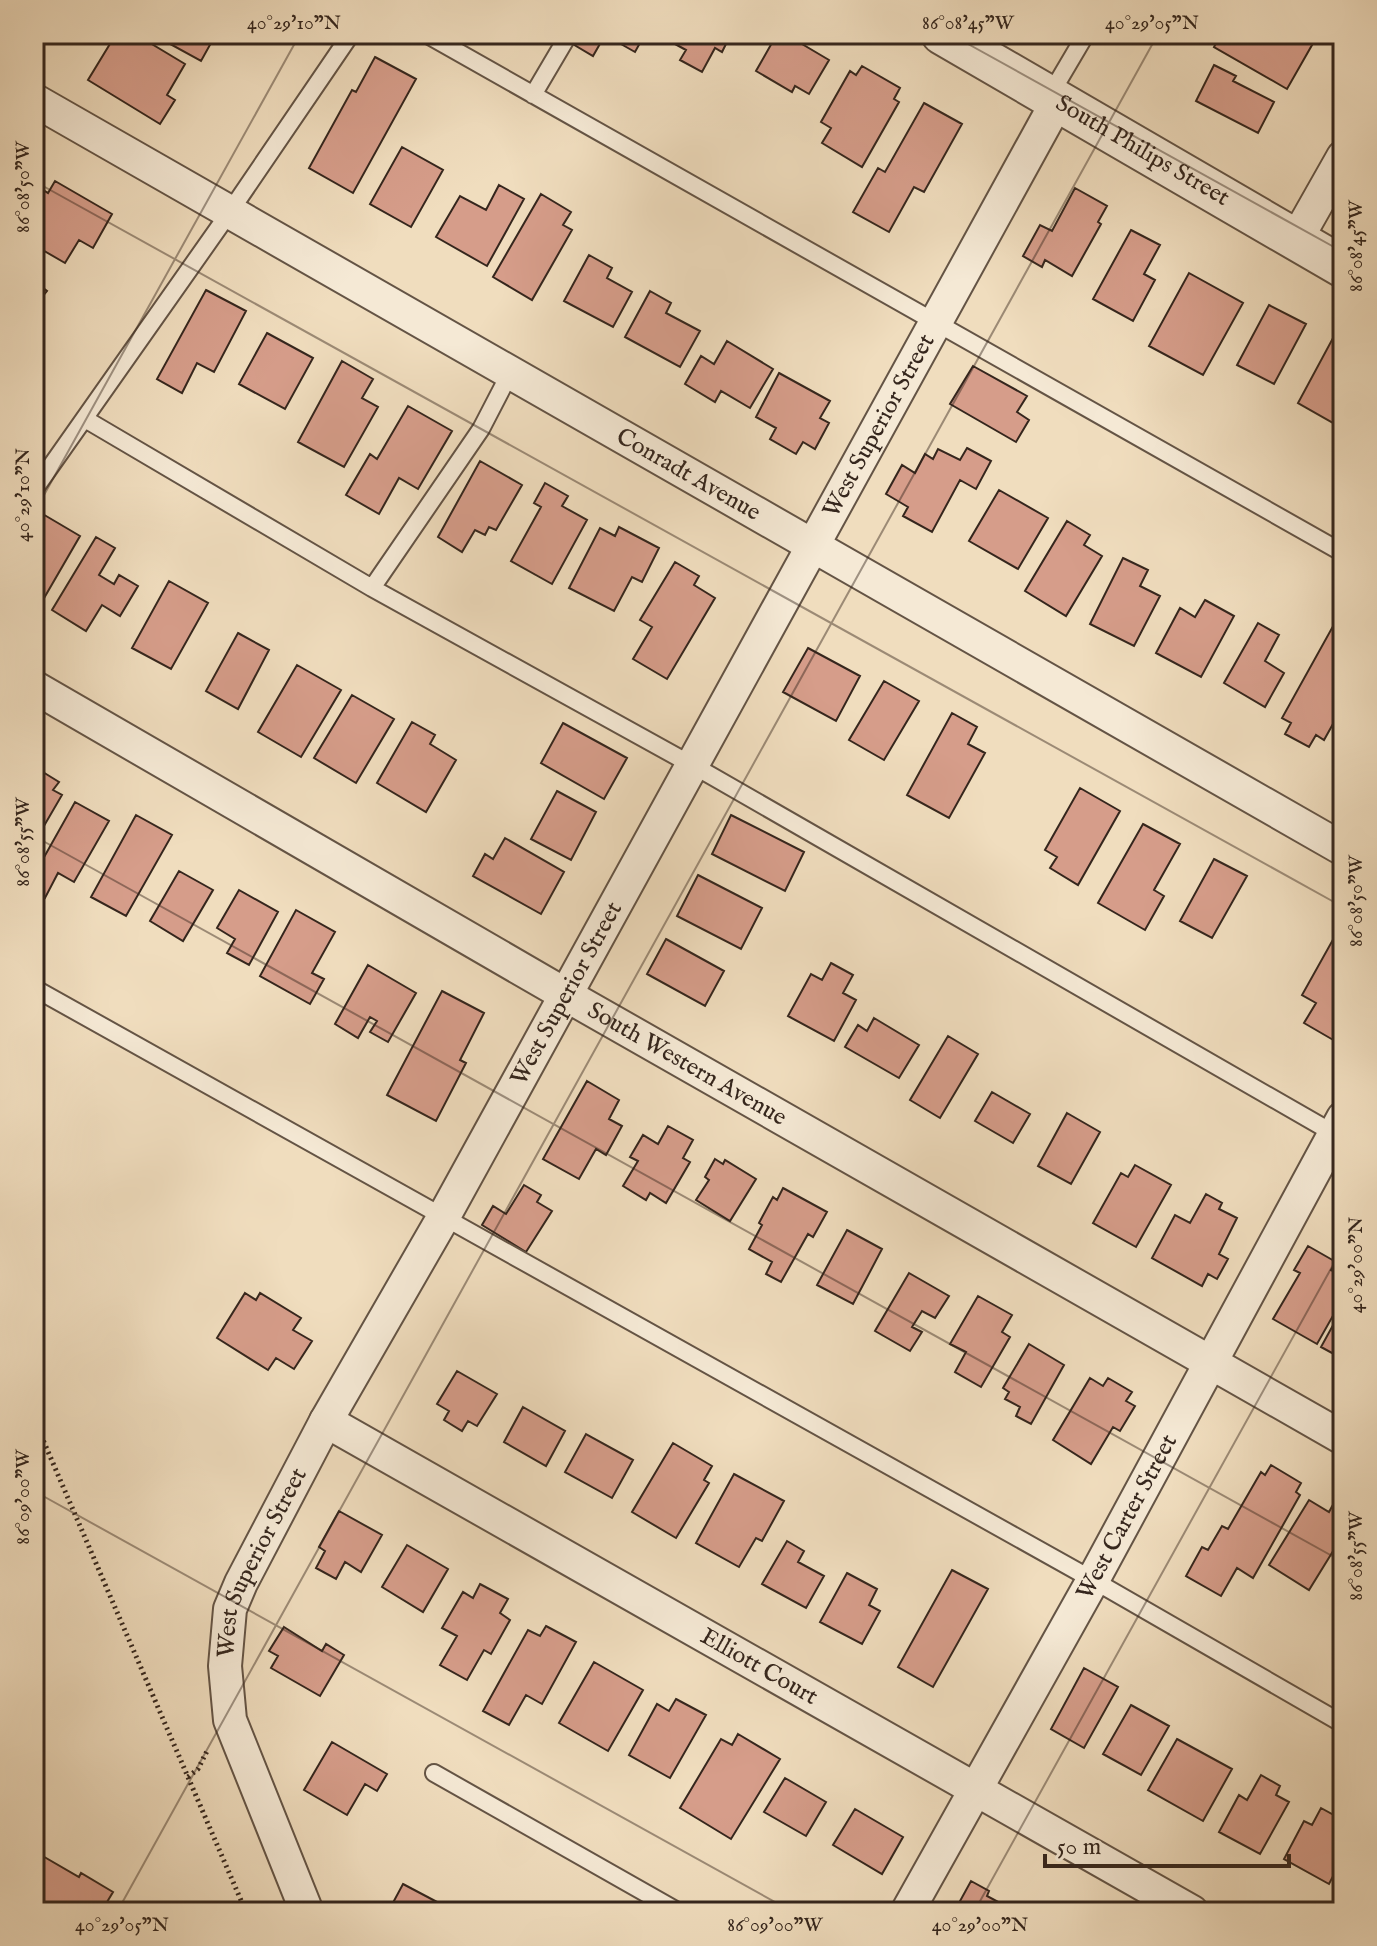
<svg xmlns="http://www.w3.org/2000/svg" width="1377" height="1946" font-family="'IM FELL English',serif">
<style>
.building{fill:#d69d8a;stroke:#35261d;stroke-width:2}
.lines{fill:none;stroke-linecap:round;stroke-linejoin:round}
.service-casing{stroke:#645445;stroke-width:20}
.minor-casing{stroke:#645445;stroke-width:36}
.tertiary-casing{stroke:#645445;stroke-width:44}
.path{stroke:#35261d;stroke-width:5;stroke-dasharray:2 4;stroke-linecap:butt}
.service{stroke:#f5e9d5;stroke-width:16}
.minor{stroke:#f5e9d5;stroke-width:32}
.tertiary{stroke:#f5e9d5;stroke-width:40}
.ticks{fill:none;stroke:#35261d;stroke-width:2;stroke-opacity:0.45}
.labels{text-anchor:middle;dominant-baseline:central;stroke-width:6;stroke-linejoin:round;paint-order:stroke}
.street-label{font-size:24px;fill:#35261d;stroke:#f5e9d5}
.neatline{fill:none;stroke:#35261d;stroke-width:3}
.ticks-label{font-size:20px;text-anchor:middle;fill:#35261d}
</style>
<rect width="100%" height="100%" fill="#f0ddbe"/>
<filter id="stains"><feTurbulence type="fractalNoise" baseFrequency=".0025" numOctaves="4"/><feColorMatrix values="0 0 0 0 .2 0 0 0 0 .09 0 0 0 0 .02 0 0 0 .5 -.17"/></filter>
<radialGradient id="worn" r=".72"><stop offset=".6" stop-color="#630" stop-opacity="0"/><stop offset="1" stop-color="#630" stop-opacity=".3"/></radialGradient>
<path class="building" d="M116,34H135L185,64L167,95L175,100L160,124L88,80Z
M152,34H216L201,61Z
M577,34H645L635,52L605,35L593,56L571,43Z
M681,34H731L722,52L715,48L702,72L680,60L686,50L675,44Z
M777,34H785L829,60L809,94L795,86L792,92L756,71Z
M1221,34H1293L1312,45L1287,89L1214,47Z
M375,57L416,79L353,193L309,168L352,90L356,92Z
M1214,65L1236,76L1233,81L1274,102L1258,133L1196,101Z
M862,66L900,88L894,99L899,102L862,167L822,143L831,128L821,122L850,71L856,75Z
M924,103L962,124L924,192L914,187L889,232L853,212L878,168L885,172Z
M402,147L443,170L411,227L370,204Z
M55,181L112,214L93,248L79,240L65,263L34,245V198L40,188L48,193Z
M499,185L524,199L487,266L436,237L460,196L486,210Z
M1075,188L1107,206L1098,222L1101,224L1072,276L1045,260L1042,267L1023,256L1040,225L1052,231Z
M541,194L571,212L563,225L572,230L532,300L493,277Z
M1131,230L1160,245L1144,274L1155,280L1133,321L1093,299Z
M589,255L612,268L607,278L632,292L613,327L564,301Z
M1189,273L1243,303L1203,375L1149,346Z
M34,281L47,291L34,307Z
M206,290L246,311L214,372L197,363L182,393L157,379Z
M650,291L671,303L666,313L700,331L680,367L625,337Z
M1269,305L1306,324L1274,384L1237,365Z
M267,333L313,358L285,409L239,384Z
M1333,338L1343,343V409L1335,424L1298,403Z
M727,341L773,369L750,408L721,391L715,402L685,384L701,356L714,364Z
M342,361L373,379L362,398L378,407L344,467L298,442Z
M973,366L1027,396L1017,412L1029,420L1016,442L950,404Z
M779,373L830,401L820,418L829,423L815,449L803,442L796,454L770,439L776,428L756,417Z
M408,406L452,431L418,489L399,478L379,514L346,495L370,454L377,459Z
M967,448L991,461L976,489L960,480L932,532L903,516L908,507L886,494L902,465L915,473L925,454L933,459L938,449L960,460Z
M480,461L522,485L496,530L489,527L485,535L475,530L462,552L438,537Z
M545,483L568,496L562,506L587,520L552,584L511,561L541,507L534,503Z
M999,490L1048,518L1018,569L969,541Z
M41,513L80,536L40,605L34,601V524Z
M1067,521L1090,535L1084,545L1102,556L1066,616L1025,591Z
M619,527L659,548L642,582L632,577L614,611L569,588L600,528L615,536Z
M96,537L115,548L99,575L114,584L119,575L138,586L120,616L102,605L86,631L52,610Z
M1123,558L1148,570L1140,586L1160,596L1134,646L1090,624Z
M675,562L699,576L694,585L715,598L667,679L633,659L652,627L640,620Z
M169,581L208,603L171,669L132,648Z
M1205,600L1234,616L1201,677L1156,653L1180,608L1195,617Z
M1337,619L1343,622V706L1324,740L1316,735L1309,747L1285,734L1291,723L1282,718Z
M1258,623L1279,635L1265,661L1284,673L1265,707L1224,683Z
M238,633L269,650L238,709L206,691Z
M808,648L860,676L836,721L783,692Z
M297,665L341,690L301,757L258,732Z
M884,681L919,701L884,760L849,740Z
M352,695L394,719L356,783L314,758Z
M952,713L977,727L968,744L985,753L949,818L907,795Z
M412,722L435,735L430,744L456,760L426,812L377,783Z
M563,723L627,758L604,799L541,763Z
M38,769L59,782L53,790L62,795L34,843V776Z
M1080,788L1120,811L1078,885L1050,868L1057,857L1045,850Z
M557,791L596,812L571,860L531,839Z
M75,802L109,821L74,882L58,873L45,898L34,892V875Z
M136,815L172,835L126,916L91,897Z
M731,815L804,852L785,891L712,854Z
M1143,824L1180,844L1154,890L1164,896L1145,930L1098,903Z
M505,838L564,872L541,914L473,876L485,854L493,859Z
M1214,859L1247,876L1212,938L1180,921Z
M179,871L213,890L183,941L150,921Z
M698,875L762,908L741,949L677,916Z
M239,890L278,912L249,965L227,953L235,939L217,928Z
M296,910L335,932L312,973L324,979L310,1004L260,976Z
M1335,936L1343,940V1027L1335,1041L1304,1023L1316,1003L1302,995Z
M666,939L724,971L705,1006L647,974Z
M831,963L853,975L843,993L856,1000L834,1041L788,1016L811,974L822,980Z
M368,965L416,993L388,1042L370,1032L377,1021L370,1017L358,1038L335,1024Z
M442,991L484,1013L460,1060L466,1063L436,1121L387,1095Z
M874,1018L919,1045L899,1078L845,1047L858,1025L867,1031Z
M948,1036L978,1054L940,1118L910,1100Z
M587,1081L619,1100L609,1119L622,1126L606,1155L596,1149L579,1179L543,1159Z
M992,1092L1030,1114L1013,1143L975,1121Z
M1067,1113L1100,1132L1071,1184L1038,1166Z
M668,1126L693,1140L683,1158L690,1162L666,1203L650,1193L646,1200L623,1186L638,1161L630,1157L643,1135L658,1144Z
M715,1159L723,1164L725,1160L756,1179L730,1221L696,1200L709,1180L705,1177Z
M1135,1165L1171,1185L1136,1247L1093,1223L1121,1173L1128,1177Z
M524,1185L541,1195L537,1202L552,1211L526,1252L482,1225L493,1206L506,1214Z
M783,1188L827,1212L813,1237L808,1234L781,1282L766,1274L772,1262L749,1249L762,1225L759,1223L773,1197L777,1200Z
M1206,1194L1222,1203L1219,1209L1237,1218L1219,1254L1228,1259L1217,1279L1208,1274L1202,1286L1152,1258L1175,1215L1190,1223Z
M847,1230L882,1249L853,1304L817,1285Z
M1308,1246L1336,1262L1331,1270L1343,1276V1298L1317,1344L1273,1319L1300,1273L1294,1270Z
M909,1273L949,1296L935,1318L922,1311L912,1327L922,1332L910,1351L875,1331Z
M245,1293L256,1300L260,1293L301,1318L293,1330L312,1341L294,1369L276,1358L268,1370L217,1338Z
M978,1296L1012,1315L1002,1332L1010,1337L981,1387L955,1372L966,1352L950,1344Z
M1343,1307V1359L1321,1347Z
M1029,1344L1064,1365L1031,1424L1016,1416L1020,1407L1005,1399L1009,1392L1003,1388Z
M457,1371L497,1394L477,1426L468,1421L462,1431L444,1420L449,1411L437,1404Z
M1090,1378L1103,1386L1108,1378L1132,1392L1126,1401L1135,1406L1120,1431L1113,1427L1091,1464L1053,1440Z
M523,1407L565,1431L546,1466L504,1442Z
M586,1434L633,1460L612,1498L565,1472Z
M673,1443L712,1466L704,1480L709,1483L676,1538L632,1512Z
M1271,1465L1301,1483L1296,1492L1300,1495L1253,1578L1237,1568L1221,1596L1186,1576L1202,1547L1208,1550L1222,1526L1228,1529L1261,1472L1265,1475Z
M734,1474L784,1501L762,1541L756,1538L739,1567L696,1543Z
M1309,1500L1329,1512L1335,1501L1343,1506V1535L1309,1590L1269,1565Z
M339,1511L382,1535L361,1572L345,1562L336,1579L316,1568L325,1551L319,1547Z
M787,1541L804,1551L798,1562L824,1576L806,1608L762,1584Z
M407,1545L448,1569L423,1612L382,1587Z
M952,1570L988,1589L933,1687L898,1667Z
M847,1573L877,1589L869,1605L880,1611L862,1644L820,1622Z
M480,1584L508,1599L500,1613L510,1620L491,1654L484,1650L467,1680L440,1665L457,1636L442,1628L463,1592L473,1598Z
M546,1626L576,1642L542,1704L526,1695L509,1725L483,1711L528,1630L540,1636Z
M284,1627L322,1651L326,1644L344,1655L320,1696L271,1668L278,1656L269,1651Z
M594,1662L643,1690L608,1751L559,1723Z
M1084,1668L1118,1687L1084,1748L1051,1729Z
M676,1699L706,1715L670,1778L629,1755L657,1704L669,1711Z
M1131,1705L1169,1726L1141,1775L1103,1754Z
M738,1734L780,1759L731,1839L680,1808L721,1739L732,1745Z
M1177,1739L1232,1769L1203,1821L1148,1790Z
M332,1742L387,1774L377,1791L365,1784L347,1815L304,1790Z
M1261,1775L1280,1786L1276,1795L1289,1802L1260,1854L1219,1832L1239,1795L1247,1800Z
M785,1778L826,1802L806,1836L764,1812Z
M1321,1808L1339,1818L1334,1827L1343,1832V1857L1329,1884L1284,1859L1304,1821L1312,1825Z
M855,1809L903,1837L882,1874L833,1845Z
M34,1851L79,1877L81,1873L113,1892L101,1912H38L34,1910Z
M971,1881L989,1891L987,1896L1002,1904L998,1912H954Z
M403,1884L456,1912H388Z"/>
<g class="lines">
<g class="service-casing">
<path id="service" d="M426,34L1343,553
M533,95L569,34
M1050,95L1086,34
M85,419L372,588L710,775L1340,1137
M34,490L229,213L351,34
M372,588L481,429L510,373
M34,988L1093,1580L1343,1724
M434,1773L679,1912"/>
</g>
<g class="minor-casing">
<g id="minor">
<path id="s1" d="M34,100L1343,849"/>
<path d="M1296,240L1343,157"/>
<path id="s2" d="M34,687L566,995L1343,1438"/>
<path id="s3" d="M326,1421L1192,1912"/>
<path id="s4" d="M307,1912L230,1720L225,1666L230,1609L241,1583L326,1421L443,1218L1058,100"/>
<path id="s5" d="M907,1912L1093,1580L1343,1118"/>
</g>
</g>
<g class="tertiary-casing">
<g id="tertiary">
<path id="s6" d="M942,34L1343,267"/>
</g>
</g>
<path class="path" d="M34,1419L246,1912
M188,1777L198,1769L208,1749"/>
<use href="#service" class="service"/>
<use href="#minor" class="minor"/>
<use href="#tertiary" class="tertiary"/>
</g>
<path class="ticks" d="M950,34L1343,252M34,181L1343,907M34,513L300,34M34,836L1343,1562M34,1491L793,1912M117,1912L1158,34M974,1912L1343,1247"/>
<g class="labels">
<g class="street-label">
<text stroke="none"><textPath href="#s6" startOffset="232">South Philips Street</textPath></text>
<text stroke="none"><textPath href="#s4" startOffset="1668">West Superior Street</textPath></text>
<text stroke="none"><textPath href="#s1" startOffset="754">Conradt Avenue</textPath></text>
<text stroke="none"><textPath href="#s4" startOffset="1020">West Superior Street</textPath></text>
<text stroke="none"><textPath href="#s2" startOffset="754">South Western Avenue</textPath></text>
<text stroke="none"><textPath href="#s5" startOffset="452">West Carter Street</textPath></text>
<text stroke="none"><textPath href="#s4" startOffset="372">West Superior Street</textPath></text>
<text stroke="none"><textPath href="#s3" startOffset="498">Elliott Court</textPath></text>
</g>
</g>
<rect width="1377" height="1946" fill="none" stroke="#f0ddbe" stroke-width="88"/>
<path d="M1045 1854v12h244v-12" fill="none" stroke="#35261d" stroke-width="4"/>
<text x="1057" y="1854" font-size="24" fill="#35261d" stroke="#f5e9d5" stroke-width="6" paint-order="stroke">50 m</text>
<rect x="44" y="44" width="1289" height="1858" class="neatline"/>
<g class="ticks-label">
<text x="294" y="29">40°29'10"N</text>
<text x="968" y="29">86°08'45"W</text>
<text x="1152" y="29">40°29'05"N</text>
<text transform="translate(22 187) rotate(-90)" y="7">86°08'50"W</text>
<text transform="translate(1355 246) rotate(-90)" y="7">86°08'45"W</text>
<text transform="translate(22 495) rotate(-90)" y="7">40°29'10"N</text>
<text transform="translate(22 842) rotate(-90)" y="7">86°08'55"W</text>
<text transform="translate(1355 901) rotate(-90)" y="7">86°08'50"W</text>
<text transform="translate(1355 1265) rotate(-90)" y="7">40°29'00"N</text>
<text transform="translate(22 1497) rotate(-90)" y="7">86°09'00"W</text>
<text transform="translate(1355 1556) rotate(-90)" y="7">86°08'55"W</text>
<text x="122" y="1931">40°29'05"N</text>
<text x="775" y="1931">86°09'00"W</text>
<text x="980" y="1931">40°29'00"N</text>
</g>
<rect width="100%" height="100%" filter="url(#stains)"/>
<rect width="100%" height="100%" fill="url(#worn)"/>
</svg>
